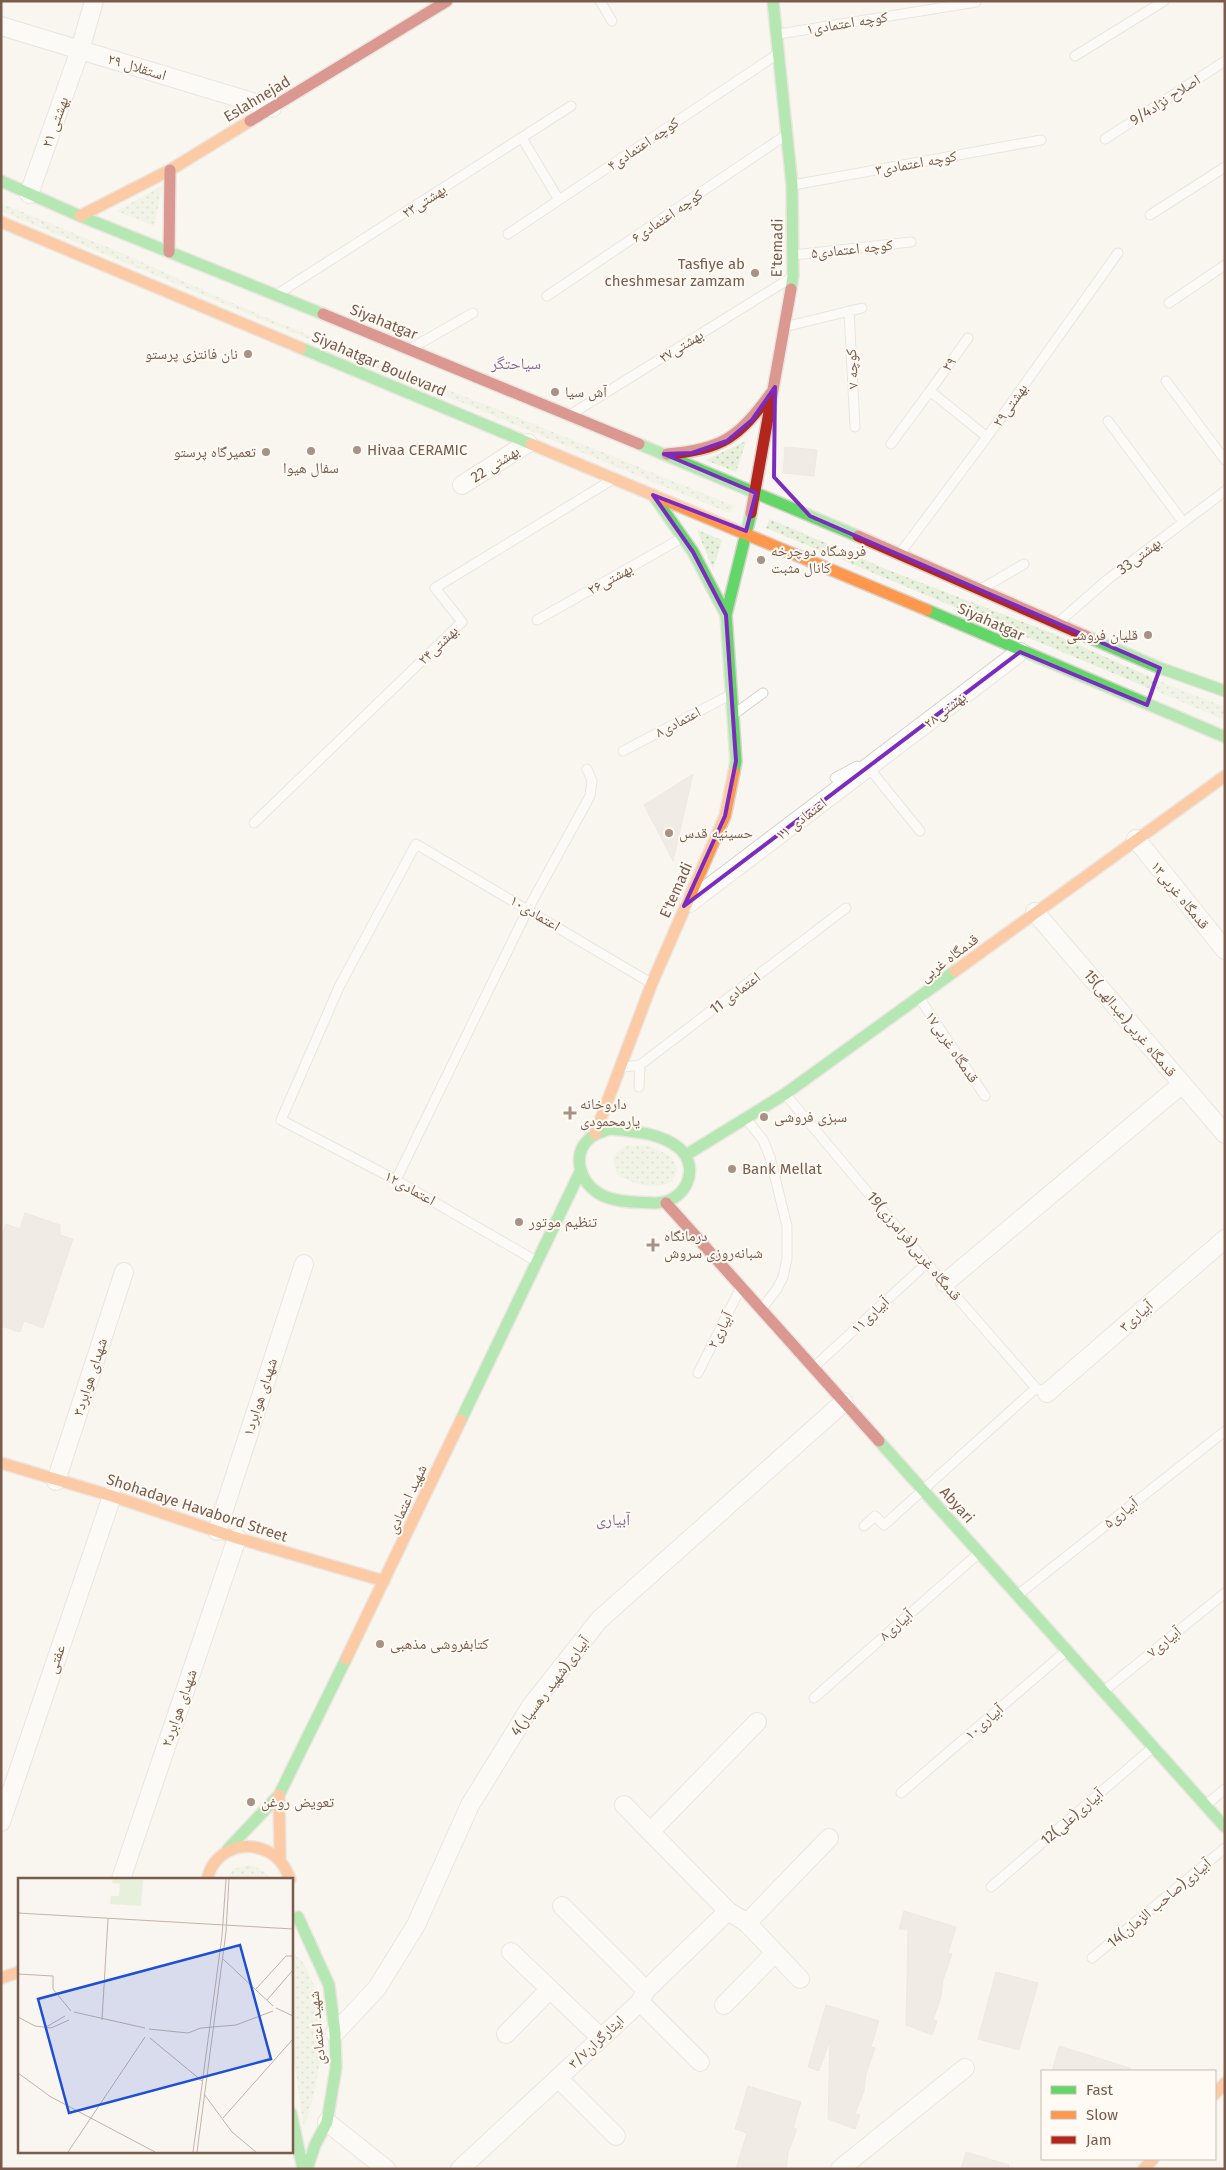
<svg xmlns="http://www.w3.org/2000/svg" width="1226" height="2170" font-family="'Fira Sans','Noto Naskh Arabic',sans-serif">
<style>
.grass{fill:url(#grass-dots)}
.building{fill:#e6ded7;stroke:#e2d8d2}
.lines{fill:none;stroke-linecap:round;stroke-linejoin:round}
.lane-casing{stroke:#d7d1cb;stroke-width:11}
.street-casing{stroke:#d7d1cb;stroke-width:20}
.fast-casing{stroke:#d9d2cb;stroke-width:14}
.slow-casing{stroke:#d9d2cb;stroke-width:14}
.jam-casing{stroke:#d9d2cb;stroke-width:14}
.lane{stroke:#fefefd;stroke-width:9}
.street{stroke:#fefefd;stroke-width:18}
.fast{stroke:#63d668;stroke-width:11}
.slow{stroke:#ff974d;stroke-width:11}
.jam{stroke:#b3261e;stroke-width:11}
.marked{fill:none;stroke:#7b2cbf;stroke-width:4;stroke-linejoin:round}
.poi-dot{fill:#a69286;stroke:#fffaf3;stroke-width:2}
.labels{text-anchor:middle;dominant-baseline:central;stroke-width:4;stroke-linejoin:round;paint-order:stroke}
.street-label{font-size:15px;fill:#7a5c4d;stroke:#fffaf3}
.poi-label{font-size:15px;fill:#7a5c4d;stroke:#fffaf3;text-anchor:start}
.neighbourhood-label{font-size:16px;fill:#846695;stroke:#fffaf3}
.inset-road{fill:none;stroke:#c2b3aa;stroke-width:1}
.view{fill:#1d4ed8;fill-opacity:0.15;stroke:#1d4ed8;stroke-width:2.5}
.inset-edge{fill:none;stroke:#7a5c4d;stroke-width:2.5}
</style>
<defs>
<pattern id="grass-dots" width="8" height="8" patternUnits="userSpaceOnUse" patternTransform="scale(1.25)"><rect width="8" height="8" fill="#e7f0db"/><path d="M2 2h.1M6 6h.1" fill="none" stroke="#c0c6b4" stroke-width="1.8" stroke-linecap="round"/></pattern>
</defs>
<rect width="100%" height="100%" fill="#f9f5f0"/>
<path class="grass" d="M163,185L154,226L117,211Z
M1,203L129,256L216,296L349,352L487,405L734,506L730,513L670,489L1,211Z
M746,441L736,472L706,460Z
M770,519L888,570L1054,634L1159,681L1225,707V720L766,528Z
M697,530L722,540L713,569Z
M626,1145L649,1146L671,1156L677,1169L673,1181C654,1191 634,1185 617,1174L613,1159L617,1152Z
M250,1865C258,1868 266,1871 270,1879H226L233,1869Z
M291,1954C305,1959 308,1971 313,1984C317,1997 322,2012 322,2026C324,2056 313,2100 304,2129L291,2041Z"/>
<path class="building" d="M785,447L817,450L814,476L783,473Z
M693,774L673,861L644,805Z
M25,1213L60,1225V1235L73,1239L43,1328L24,1321L20,1332L1,1326V1239L6,1224L20,1229Z
M904,1911L956,1927L948,1953L952,1954L943,1980L941,1997L933,2020L937,2021L932,2035L906,2025L908,1930L899,1929Z
M996,1972L1038,1983L1019,2050L978,2039Z
M826,2005L879,2021L871,2047L875,2048L866,2074L864,2091L855,2114L860,2115L855,2129L828,2119L830,2040L819,2071L808,2067Z
M1059,2046L1130,2068L1129,2071H1052Z
M748,2086L801,2102L793,2128L797,2129L788,2153L786,2169H736L747,2133L735,2129Z
M966,2152L1009,2165L1008,2169H961Z"/>
<g class="lines">
<g class="lane-casing">
<path id="lane" d="M600,1L612,21
M779,34L976,2
M1075,56L1164,1
M522,138L559,200
M1105,139L1225,61
M793,185L1041,140
M1150,215L1225,167
M508,234L776,55
M794,255L911,242
M279,293L571,106
M547,296L783,137
M1169,303L1225,265
M849,311L855,427
M788,326L862,308
M415,346L473,313
M1166,381L1225,460
M930,391L968,338
M573,413L789,279
M1108,421L1183,522
M891,444L930,391L987,437
M901,552L987,437L1118,253
M983,588L1024,564
M537,620L682,538
M1059,622L1107,580L1225,491
M737,712L763,693
M623,751L730,695
M869,768L920,831
M835,778L857,766
M254,823L462,622L435,588L610,481
M920,999L985,1096
M624,1067L640,1065L846,908
M639,1087L640,1065
M786,1095L927,1263L1036,1388L1047,1393
M746,1119L763,1140L770,1157L787,1226V1258L783,1277L777,1289L763,1307
M396,1180L528,909L590,796L592,781L587,769
M536,1261L396,1180L281,1120L340,985L416,844L651,983
M815,1366L927,1263
M698,1373L740,1289
M864,1526L875,1516L884,1525L1036,1388
M1019,1594L1225,1431
M1105,1690L1225,1593
M814,1698L979,1553
M901,1793L1065,1652
M1206,1805L1225,1789
M991,1887L1152,1748
M1092,1958L1225,1848"/>
</g>
<g class="street-casing">
<path id="street" d="M1,26L272,108
M29,194L80,50L94,1
M462,485L528,443
M1136,839L1225,950
M689,903L1020,652
M1035,912L1225,1134
M945,1283L1182,1084
M1047,1393L1225,1239
M56,1481L124,1272
M217,1531L304,1264
M624,1805L728,1911L747,1923L800,1979
M1,1822L112,1496
M651,1831L757,1722
M121,1879L237,1538
M562,1906L646,1990
M747,1923L829,1838
M511,1952L600,2037
M640,2002L700,2062
M724,2005L775,1953
M335,2033L377,1988L416,1925L470,1805L531,1706L599,1620L844,1402
M506,2034L549,1990
M558,2078L616,2136
M327,2122L386,2169
M460,2169L640,2002L646,1990L728,1911
M840,2169L965,2068"/>
</g>
<g class="fast-casing">
<path id="fast" d="M773,1L792,185L793,276L791,289
M1,181L80,216L323,314
M301,348L531,444
M639,444L858,536
M653,495L693,552L726,615
M927,610L1225,737
M1088,637L1160,668L1225,691
M734,772L736,761L726,615L751,513
M610,1129C632,1131 661,1133 679,1148C702,1168 685,1204 654,1203C636,1202 614,1203 598,1193C581,1182 572,1157 587,1141C593,1134 601,1132 610,1129Z
M686,1155L785,1094L955,971
M461,1420L580,1172
M879,1441L1225,1827
M228,1849L279,1795L346,1659
M298,1917L329,1985L335,2033L336,2068L327,2122L315,2145L307,2169
M291,2113L303,2169"/>
</g>
<g class="slow-casing">
<path id="slow" d="M80,216L170,170L250,121
M1,222L301,348
M531,444L927,610
M955,971L1225,776
M595,1134L652,983L725,816L734,772
M1,1463L112,1496L237,1538L384,1581
M346,1659L461,1420
M279,1795L280,1860
M207,1879C209,1874 210,1869 213,1865C229,1840 267,1841 283,1865C286,1869 288,1874 290,1879
M1,1978L19,1972
M1215,2094L1225,2083
M1144,2169L1153,2159"/>
</g>
<g class="jam-casing">
<path id="jam" d="M250,121L447,1
M169,252L170,170
M323,314L639,444
M667,454C722,450 739,437 771,393
M751,513L791,289
M858,536L1088,637
M666,1203L879,1441"/>
</g>
<use href="#lane" class="lane"/>
<use href="#street" class="street"/>
<use href="#fast" class="fast"/>
<use href="#slow" class="slow"/>
<use href="#jam" class="jam"/>
</g>
<path d="M0 0H1226V2170H0ZM775,387L774,477L810,516L1160,668L1147,705L1020,652L684,906L725,816L736,761L726,615L693,552L653,495L746,531L756,493L664,454L692,453L727,441L752,420Z" fill="#f9f5f0" fill-opacity=".55" fill-rule="evenodd"/>
<path class="marked" d="M775,387L774,477L810,516L1160,668L1147,705L1020,652L684,906L725,816L736,761L726,615L693,552L653,495L746,531L756,493L664,454L692,453L727,441L752,420Z"/>
<g class="poi-dot">
<circle cx="755" cy="273" r="5"/>
<circle cx="248" cy="354" r="5"/>
<circle cx="555" cy="392" r="5"/>
<circle cx="357" cy="450" r="5"/>
<circle cx="311" cy="451" r="5"/>
<circle cx="266" cy="452" r="5"/>
<circle cx="761" cy="560" r="5"/>
<circle cx="1148" cy="635" r="5"/>
<circle cx="669" cy="833" r="5"/>
<path d="M567.5 1105.5h5v5h5v5h-5v5h-5v-5h-5v-5h5z"/>
<circle cx="764" cy="1117" r="5"/>
<circle cx="732" cy="1169" r="5"/>
<circle cx="519" cy="1222" r="5"/>
<path d="M650.5 1237.5h5v5h5v5h-5v5h-5v-5h-5v-5h5z"/>
<circle cx="380" cy="1644" r="5"/>
<circle cx="251" cy="1802" r="5"/>
</g>
<g class="labels">
<g class="street-label">
<text transform="translate(847 23) rotate(-9)">کوچه اعتمادی۱</text>
<text transform="translate(137 67) rotate(17)">۲۹ استقلال</text>
<text transform="translate(257 99) rotate(-31)">Eslahnejad</text>
<text transform="translate(1165 100) rotate(-33)">9/4اصلاح نژاد</text>
<text transform="translate(55 122) rotate(-70)">۲۱ بهشتی</text>
<text transform="translate(643 144) rotate(-34)">کوچه اعتمادی۴</text>
<text transform="translate(916 163) rotate(-10)">کوچه اعتمادی۳</text>
<text transform="translate(424 201) rotate(-33)">۲۳بهشتی</text>
<text transform="translate(667 216) rotate(-34)">کوچه اعتمادی۶</text>
<text transform="translate(777 248) rotate(-89)">E'temadi</text>
<text transform="translate(852 249) rotate(-6)">کوچه اعتمادی۵</text>
<text transform="translate(384 322) rotate(22)">Siyahatgar</text>
<text transform="translate(681 346) rotate(-32)">۲۷بهشتی</text>
<text transform="translate(379 364) rotate(23)">Siyahatgar Boulevard</text>
<text transform="translate(949 364) rotate(-54)">۲۹</text>
<text transform="translate(852 369) rotate(-93)">کوچه ۷</text>
<text transform="translate(1010 405) rotate(-55)">۲۹بهشتی</text>
<text transform="translate(495 464) rotate(-33)">22 بهشتی</text>
<text transform="translate(1139 556) rotate(-37)">33بهشتی</text>
<text transform="translate(610 579) rotate(-29)">۲۶بهشتی</text>
<text transform="translate(991 622) rotate(24)">Siyahatgar</text>
<text transform="translate(438 645) rotate(-44)">۲۴بهشتی</text>
<text transform="translate(945 710) rotate(-38)">۲۸بهشتی</text>
<text transform="translate(678 722) rotate(-28)">اعتمادی۸</text>
<text transform="translate(801 819) rotate(-37)">۱۱ اعتمادی</text>
<text transform="translate(676 890) rotate(-66)">E'temadi</text>
<text transform="translate(1180 895) rotate(51)">قدمگاه غربی۱۳</text>
<text transform="translate(535 913) rotate(31)">اعتمادی۱۰</text>
<text transform="translate(949 958) rotate(-37)">قدمگاه غربی</text>
<text transform="translate(735 993) rotate(-37)">11 اعتمادی</text>
<text transform="translate(1130 1023) rotate(50)">15قدمگاه غربی(عبدالهی)</text>
<text transform="translate(952 1047) rotate(56)">قدمگاه غربی۱۷</text>
<text transform="translate(410 1188) rotate(29)">اعتمادی۱۲</text>
<text transform="translate(914 1246) rotate(50)">19قدمگاه غربی(فرامرزی)</text>
<text transform="translate(870 1315) rotate(-43)">آبیاری۱۱</text>
<text transform="translate(1136 1316) rotate(-41)">آبیاری۳</text>
<text transform="translate(720 1330) rotate(-63)">آبیاری۲</text>
<text transform="translate(90 1377) rotate(-72)">۳شهدای هوابرد</text>
<text transform="translate(260 1397) rotate(-72)">شهدای هوابرد۱</text>
<text transform="translate(407 1499) rotate(-65)">شهید اعتمادی</text>
<text transform="translate(957 1505) rotate(48)">Abyari</text>
<text transform="translate(197 1508) rotate(18)">Shohadaye Havabord Street</text>
<text transform="translate(1121 1513) rotate(-38)">آبیاری۵</text>
<text transform="translate(896 1625) rotate(-41)">آبیاری۸</text>
<text transform="translate(1164 1642) rotate(-39)">آبیاری۷</text>
<text transform="translate(56 1659) rotate(-71)">عفتی</text>
<text transform="translate(550 1686) rotate(-53)">4آبیاری(شهید رهسپار)</text>
<text transform="translate(179 1708) rotate(-71)">شهدای هوابرد۲</text>
<text transform="translate(984 1722) rotate(-41)">آبیاری۱۰</text>
<text transform="translate(1072 1817) rotate(-41)">12آبیاری(علی)</text>
<text transform="translate(1159 1903) rotate(-40)">14آبیاری(صاحب الزمان)</text>
<text transform="translate(317 2028) rotate(-95)">شهید اعتمادی</text>
<text transform="translate(596 2042) rotate(-43)">ایثارگران۳/۷</text>
</g>
<g class="poi-label">
<text x="745" y="264" text-anchor="end">Tasfiye ab<tspan x="745" dy="17">cheshmesar zamzam</tspan></text>
<text x="238" y="354" text-anchor="end">نان فانتزی پرستو</text>
<text x="565" y="392">آش سیا</text>
<text x="367" y="450">Hivaa CERAMIC</text>
<text x="256" y="452" text-anchor="end">تعمیرگاه پرستو</text>
<text x="311" y="468" text-anchor="middle">سفال هیوا</text>
<text x="771" y="551">فروشگاه دوچرخه<tspan x="771" dy="17">کانال مثبت</tspan></text>
<text x="1138" y="635" text-anchor="end">قلیان فروشی</text>
<text x="679" y="833">حسینیه قدس</text>
<text x="580" y="1104">داروخانه<tspan x="580" dy="17">یارمحمودی</tspan></text>
<text x="774" y="1117">سبزی فروشی</text>
<text x="742" y="1169">Bank Mellat</text>
<text x="529" y="1222">تنظیم موتور</text>
<text x="664" y="1236">درمانگاه<tspan x="664" dy="17">شبانه‌روزی سروش</tspan></text>
<text x="390" y="1644">کتابفروشی مذهبی</text>
<text x="261" y="1802">تعویض روغن</text>
</g>
<g class="neighbourhood-label">
<text x="516" y="363">سیاحتگر</text>
<text x="613" y="1519">آبیاری</text>
</g>
</g>
<g transform="translate(18 1878)">
<rect width="275" height="275" fill="#f9f5f0"/>
<path d="M95,1L125,2L123,28L92,26L93,18H101L102,6L94,5Z" fill="#e7f0db"/>
<path class="inset-road" d="M0,35L275,51M204,80L255,128M0,96L35,98V111L53,133M237,112L268,78H275M249,122L275,92M258,130L275,138M56,134L127,150M0,139L17,148L33,150L51,142M84,142L90,41M28,149L47,138M131,151L170,155L183,150L218,147L255,133M132,160L184,203M0,195L33,219L137,274M186,216L214,254L238,274M205,240L275,161M50,274L127,159M175,274L204,58L208,1M179,274L208,54L211,1"/>
<path class="view" d="M222,67L253,181L51,235L20,121Z"/>
<rect width="275" height="275" class="inset-edge"/>
</g>
<rect width="1226" height="2170" fill="none" stroke="#7a5c4d" stroke-width="5"/>
<rect x="1041" y="2070" width="175" height="90" fill="#fffaf3" stroke="#cabbb1"/>
<rect x="1051" y="2086" width="25" height="8" fill="#63d668" stroke="#cabbb1"/>
<text x="1086" y="2095" font-size="15" fill="#7a5c4d">Fast</text>
<rect x="1051" y="2111" width="25" height="8" fill="#ff974d" stroke="#cabbb1"/>
<text x="1086" y="2120" font-size="15" fill="#7a5c4d">Slow</text>
<rect x="1051" y="2136" width="25" height="8" fill="#b3261e" stroke="#cabbb1"/>
<text x="1086" y="2145" font-size="15" fill="#7a5c4d">Jam</text>
</svg>
